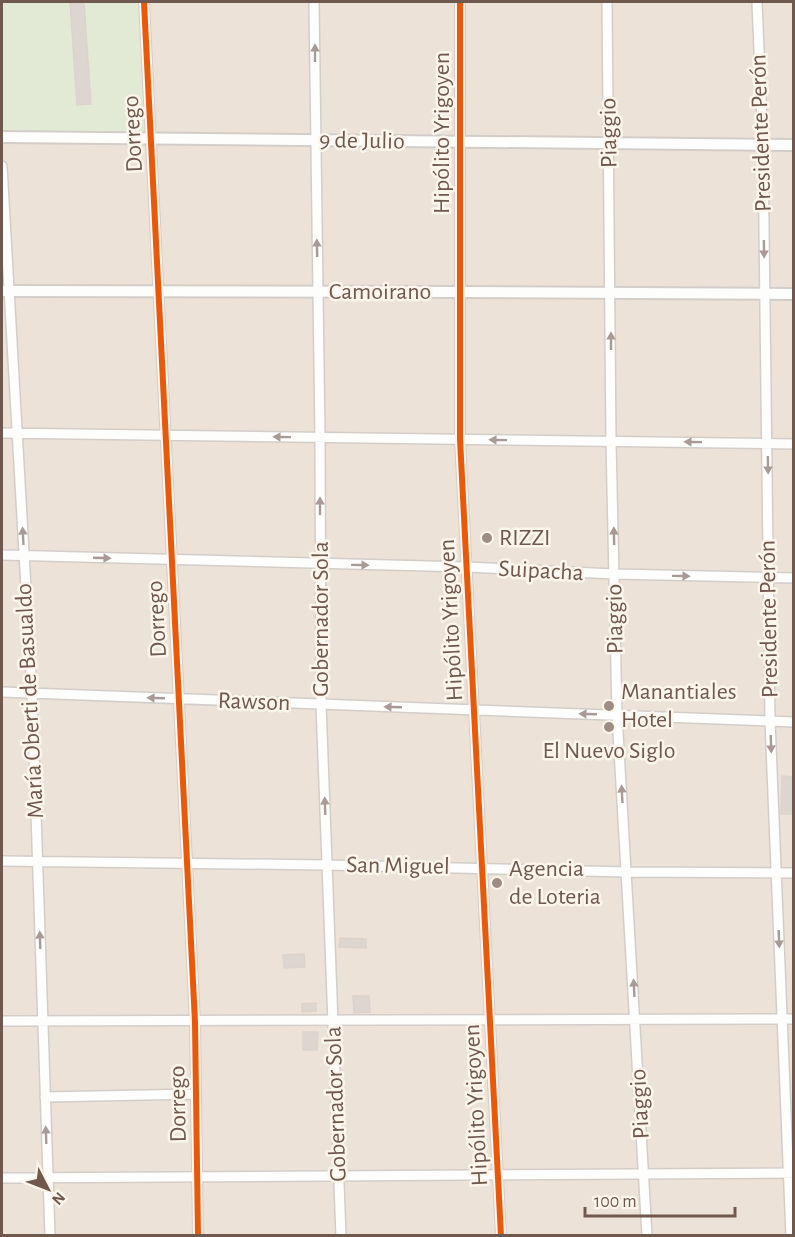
<svg xmlns="http://www.w3.org/2000/svg" width="795" height="1237" font-family="'Alegreya Sans',sans-serif">
<style>
.residential{fill:#ede2d8}
.green{fill:#e2ead6}
.building{fill:#ddd6d0;stroke:#dcd3cd;stroke-width:1.5}
.lines{fill:none;stroke-linecap:round;stroke-linejoin:round}
.minor-casing{stroke:#d3cdc8;stroke-width:12}
.tertiary-casing{stroke:#d3cdc8;stroke-width:14}
.minor{stroke:#fdfdfc;stroke-width:9}
.tertiary{stroke:#fdfdfc;stroke-width:10}
.cycleway-casing{stroke:#fcf5eb;stroke-width:10}
.cycleway{stroke:#e8590c;stroke-width:6}
.oneway{fill:#a89a94}
.poi-dot{fill:#9e8d85;stroke:#fcf5eb;stroke-width:2}
.labels{text-anchor:middle;dominant-baseline:central;stroke-width:5;stroke-linejoin:round;paint-order:stroke}
.street-label{font-size:24px;fill:#6f584e;stroke:#fcf5eb}
.poi-label{font-size:24px;fill:#6f584e;stroke:#fcf5eb;text-anchor:start}
</style>
<rect width="100%" height="100%" fill="#f4f0ea"/>
<path class="residential" d="M2,2H793V1235H2Z"/>
<path class="green" d="M2,2H144L151,139L2,137Z"/>
<path class="building" d="M70,2H84L91,104L77,105Z
M782,776L794,777V814H781Z
M340,938L366,939V948L339,947Z
M304,954L305,967L284,968L283,955Z
M353,996H369L370,1012L354,1013Z
M316,1003V1011L302,1012V1004Z
M303,1032H318L317,1050H303Z"/>
<g class="lines">
<g class="minor-casing">
<path id="minor" d="M144,2L195,1022L198,1236
M314,2L320,437L321,704L341,1236
M460,2V439L501,1236
M607,2L611,441L617,715L647,1236
M757,2L763,145L770,721L791,1236
M2,166L32,693L50,1236
M2,433L794,444
M2,555L466,567L614,574L794,578
M2,692L794,722
M2,861L327,865L627,872L794,873
M2,1021L794,1019
M45,1097L196,1094
M2,1178L794,1173"/>
</g>
<g class="tertiary-casing">
<path id="tertiary" d="M2,137L794,145
M2,291L460,292L794,294"/>
</g>
<use href="#minor" class="minor"/>
<use href="#tertiary" class="tertiary"/>
<g class="cycleway-casing">
<path id="cycleway" d="M144,2L195,1022L198,1236
M460,2V439L501,1236"/>
</g>
<use href="#cycleway" class="cycleway"/>
</g>
<defs><path id="oneway-solid" d="M-6-.8H1V-3.2L6.5 0L1 3.2V.8H-6Z" transform="scale(1.5)"/></defs>
<g class="oneway">
<use href="#oneway-solid" transform="translate(315 53) rotate(-90)"/>
<use href="#oneway-solid" transform="translate(317 248) rotate(-91)"/>
<use href="#oneway-solid" transform="translate(764 249) rotate(89)"/>
<use href="#oneway-solid" transform="translate(611 341) rotate(-90)"/>
<use href="#oneway-solid" transform="translate(282 437) rotate(-179)"/>
<use href="#oneway-solid" transform="translate(498 440) rotate(-179)"/>
<use href="#oneway-solid" transform="translate(693 442) rotate(-179)"/>
<use href="#oneway-solid" transform="translate(768 465) rotate(89)"/>
<use href="#oneway-solid" transform="translate(320 506) rotate(-90)"/>
<use href="#oneway-solid" transform="translate(23 536) rotate(-93)"/>
<use href="#oneway-solid" transform="translate(614 536) rotate(-91)"/>
<use href="#oneway-solid" transform="translate(102 558) rotate(2)"/>
<use href="#oneway-solid" transform="translate(360 565) rotate(1)"/>
<use href="#oneway-solid" transform="translate(681 576) rotate(1)"/>
<use href="#oneway-solid" transform="translate(156 698) rotate(-178)"/>
<use href="#oneway-solid" transform="translate(393 707) rotate(-178)"/>
<use href="#oneway-solid" transform="translate(588 714) rotate(-178)"/>
<use href="#oneway-solid" transform="translate(771 744) rotate(88)"/>
<use href="#oneway-solid" transform="translate(622 794) rotate(-93)"/>
<use href="#oneway-solid" transform="translate(325 806) rotate(-92)"/>
<use href="#oneway-solid" transform="translate(779 939) rotate(88)"/>
<use href="#oneway-solid" transform="translate(40 940) rotate(-92)"/>
<use href="#oneway-solid" transform="translate(634 988) rotate(-93)"/>
<use href="#oneway-solid" transform="translate(46 1135) rotate(-92)"/>
</g>
<g class="poi-dot">
<circle cx="487" cy="538" r="6"/>
<circle cx="609" cy="706" r="6"/>
<circle cx="609" cy="727" r="6"/>
<circle cx="497" cy="883" r="6"/>
</g>
<g class="labels">
<g class="street-label">
<text transform="translate(442 133) rotate(-90)">Hipólito Yrigoyen</text>
<text transform="translate(609 133) rotate(-91)">Piaggio</text>
<text transform="translate(761 133) rotate(-92)">Presidente Perón</text>
<text transform="translate(133 134) rotate(-93)">Dorrego</text>
<text transform="translate(362 141) rotate(1)">9 de Julio</text>
<text x="380" y="292">Camoirano</text>
<text transform="translate(541 571) rotate(3)">Suipacha</text>
<text transform="translate(157 619) rotate(-93)">Dorrego</text>
<text transform="translate(321 619) rotate(-90)">Gobernador Sola</text>
<text transform="translate(615 619) rotate(-91)">Piaggio</text>
<text transform="translate(769 619) rotate(-91)">Presidente Perón</text>
<text transform="translate(451 620) rotate(-93)">Hipólito Yrigoyen</text>
<text transform="translate(30 701) rotate(-93)">María Oberti de Basualdo</text>
<text transform="translate(254 702) rotate(2)">Rawson</text>
<text transform="translate(398 866) rotate(1)">San Miguel</text>
<text transform="translate(178 1104) rotate(-91)">Dorrego</text>
<text transform="translate(336 1104) rotate(-92)">Gobernador Sola</text>
<text transform="translate(640 1104) rotate(-93)">Piaggio</text>
<text transform="translate(476 1105) rotate(-93)">Hipólito Yrigoyen</text>
</g>
<g class="poi-label">
<text x="499" y="538">RIZZI</text>
<text x="621" y="692">Manantiales<tspan x="621" dy="28">Hotel</tspan></text>
<text x="609" y="751" text-anchor="middle">El Nuevo Siglo</text>
<text x="509" y="869">Agencia<tspan x="509" dy="28">de Loteria</tspan></text>
</g>
</g>
<rect width="795" height="1237" fill="none" stroke="#6f584e" stroke-width="6"/>
<g transform="translate(48 1189) rotate(132)" stroke="#fcf5eb" stroke-width="4.5" paint-order="stroke">
<path d="M0-4.5L10 22L0 15L-10 22Z" fill="#6f584e"/>
<text y="-9" font-size="16" font-weight="bold" text-anchor="middle" fill="#6f584e">N</text>
</g>
<path d="M585 1207v9h150v-9" fill="none" stroke="#6f584e" stroke-width="3"/>
<text x="594" y="1207" font-size="18" fill="#6f584e" stroke="#fcf5eb" stroke-width="4.5" paint-order="stroke">100 m</text>
</svg>
